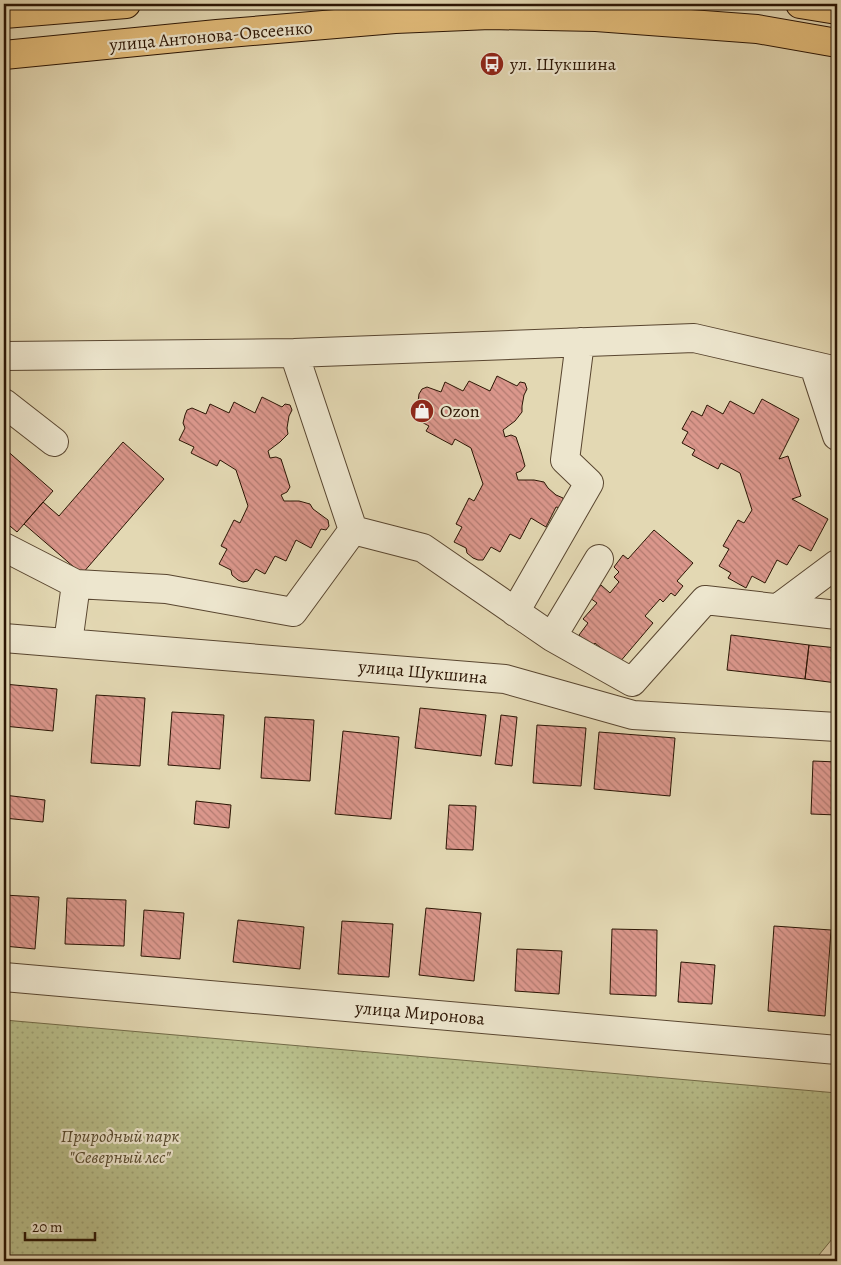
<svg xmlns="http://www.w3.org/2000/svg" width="841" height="1265" font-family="Alegreya,serif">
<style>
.park{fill:url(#park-dots);stroke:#726a47}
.building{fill:url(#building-back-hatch);stroke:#2b1504}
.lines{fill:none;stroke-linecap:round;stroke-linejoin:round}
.minor-casing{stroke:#594630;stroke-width:30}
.highway-casing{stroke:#2b1504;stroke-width:30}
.minor{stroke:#ede6ce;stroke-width:28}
.highway{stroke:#e2bc7a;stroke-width:28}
.labels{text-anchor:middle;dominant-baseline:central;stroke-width:4.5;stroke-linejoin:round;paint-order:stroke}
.street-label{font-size:18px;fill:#2b1504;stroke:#ede6ce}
.poi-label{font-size:18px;fill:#2b1504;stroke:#ede6ce;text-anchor:start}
.park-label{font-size:18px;font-style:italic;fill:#55482c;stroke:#ede6ce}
</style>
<defs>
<pattern id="park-dots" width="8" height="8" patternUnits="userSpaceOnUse" patternTransform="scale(1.25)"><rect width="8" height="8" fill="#b8be8a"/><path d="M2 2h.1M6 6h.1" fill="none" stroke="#9ea275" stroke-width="1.8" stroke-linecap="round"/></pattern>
<pattern id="building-back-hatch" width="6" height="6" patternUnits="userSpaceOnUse" patternTransform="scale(1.25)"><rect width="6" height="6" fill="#db978c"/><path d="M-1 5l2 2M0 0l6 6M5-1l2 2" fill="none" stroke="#b27a70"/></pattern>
</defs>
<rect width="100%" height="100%" fill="#e3d8b3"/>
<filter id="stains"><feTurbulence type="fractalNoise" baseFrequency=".004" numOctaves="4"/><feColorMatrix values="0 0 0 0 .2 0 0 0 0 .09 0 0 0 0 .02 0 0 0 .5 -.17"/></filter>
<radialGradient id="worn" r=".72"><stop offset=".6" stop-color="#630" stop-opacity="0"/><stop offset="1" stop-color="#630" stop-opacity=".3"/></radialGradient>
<path class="park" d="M4,1020L837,1093V1233L814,1261H4Z"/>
<path class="building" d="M497,376L517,386L520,382L525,383L527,389L524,395L522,406V412L515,421L503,430L505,437L511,435L516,437L521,452L525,466L521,471L516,473L518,480H534L544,482L548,488L556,495L563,498L564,504L561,508L556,507L546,527L531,518L520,539L510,534L500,552L491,547L483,560H478L473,558L467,553L466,548L454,542L462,527L456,524L469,498L474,501L483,484L471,448L455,439L452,445L426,431L429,426L414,418L420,406L418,402L419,394L422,389L427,387L441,392L445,382L463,391L469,381L490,391Z
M262,397L282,407L285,404L290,405L292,410L289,416L287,428L288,434L280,442L268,451L270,458L276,457L281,459L290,487L287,492L281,495L284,501H299L310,504L313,509L328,520L329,526L326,530L321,529L311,548L296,540L286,561L275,556L265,574L256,569L248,581L243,582L238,580L232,575L231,570L219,564L227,549L221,546L234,520L240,523L248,506L236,470L220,460L217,466L191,453L194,447L179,440L185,428L183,423L185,415L187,410L192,408L206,414L210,404L229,413L234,402L255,413Z
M762,399L799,419L779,459L788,456L801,496L792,499L828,519L811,551L799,545L787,565L777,560L765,583L752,576L746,588L728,578L731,573L719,566L729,549L723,546L738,520L744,523L752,510L740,473L721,463L718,469L692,455L695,450L682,443L688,432L682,429L692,411L702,416L707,405L723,414L730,401L754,414Z
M123,442L164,479L82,574L24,524L43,502L59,516Z
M4,448L53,491L17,532L4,521Z
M654,530L693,563L677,581L683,586L675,596L671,593L663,602L660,599L645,616L653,623L619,663L595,643L592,646L579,635L588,623L583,619L597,603L590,598L601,585L610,593L619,582L614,577L619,572L614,567L623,555L628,559Z
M731,635L809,645L805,679L727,670Z
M809,645L837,648V683L805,679Z
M4,684L57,689L53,731L4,726Z
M96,695L145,698L140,766L91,763Z
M420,708L486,715L481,756L415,748Z
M172,712L224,715L220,769L168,765Z
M501,715L517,717L512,766L495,764Z
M265,717L314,720L310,781L261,778Z
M537,725L586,728L581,786L533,783Z
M343,731L399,737L391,819L335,814Z
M599,732L675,738L670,796L594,789Z
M813,761L837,762V815L811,814Z
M4,795L45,800L43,822L4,818Z
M196,801L231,805L229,828L194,824Z
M449,805L476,806L473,850L446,849Z
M4,895L39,897L35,949L4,946Z
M67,898L126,900L124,946L65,944Z
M426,908L481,913L474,981L419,975Z
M144,910L184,913L180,959L141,956Z
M238,920L304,927L300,969L233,962Z
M342,921L393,924L389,977L338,974Z
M774,926L831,930L825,1016L768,1011Z
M612,929L657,930L656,996L610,994Z
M517,949L562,951L559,994L515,991Z
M681,962L715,965L712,1004L678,1002Z"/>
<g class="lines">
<g class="minor-casing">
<path id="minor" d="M4,356L294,353L694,338L837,371
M814,366L837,436
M4,403L54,442
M353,530L423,548L552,637
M4,547L76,584L166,589L293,612L353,530L294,353
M599,559L552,637L632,682L705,600L837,615
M778,608L837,564
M515,612L589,483L565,460L580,342
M4,638L505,679L633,715L837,727
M68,643L76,584
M4,977L837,1050"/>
</g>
<g class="highway-casing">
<path id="highway" d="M800,4L837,10
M4,14L126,4
M4,55L217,34L395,19L490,15L596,17L757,29L837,43"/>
</g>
<use href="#minor" class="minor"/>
<use href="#highway" class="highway"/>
</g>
<defs>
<g id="bus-disc" transform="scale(1.25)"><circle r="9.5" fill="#8f2418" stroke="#ede6ce"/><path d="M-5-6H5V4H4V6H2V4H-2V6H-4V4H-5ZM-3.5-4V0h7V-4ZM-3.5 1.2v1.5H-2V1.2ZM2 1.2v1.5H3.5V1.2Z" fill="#fff"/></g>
<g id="shop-disc" transform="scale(1.25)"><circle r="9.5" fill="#8f2418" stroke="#ede6ce"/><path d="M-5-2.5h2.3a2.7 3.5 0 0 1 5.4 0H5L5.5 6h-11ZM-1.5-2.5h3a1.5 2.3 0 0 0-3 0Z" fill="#fff"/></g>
</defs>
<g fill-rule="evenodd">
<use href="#bus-disc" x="492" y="64"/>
<use href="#shop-disc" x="422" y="411"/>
</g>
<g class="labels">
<g class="street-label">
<text transform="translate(211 36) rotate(-5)">улица Антонова-Овсеенко</text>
<text transform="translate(423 672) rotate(5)">улица Шукшина</text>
<text transform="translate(420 1013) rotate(5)">улица Миронова</text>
</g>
<g class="poi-label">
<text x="510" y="64">ул. Шукшина</text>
<text x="440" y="411">Ozon</text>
</g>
<g class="park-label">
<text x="120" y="1136">Природный парк<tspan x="120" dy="21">"Северный лес"</tspan></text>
</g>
</g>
<rect width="841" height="1265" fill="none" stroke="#e3d8b3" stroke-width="20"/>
<rect x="5" y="5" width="831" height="1255" fill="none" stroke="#2b1504" stroke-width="2.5"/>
<rect x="10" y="10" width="821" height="1245" fill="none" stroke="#2b1504"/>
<path d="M25 1232v8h70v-8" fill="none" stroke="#2b1504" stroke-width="2.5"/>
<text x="32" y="1232" font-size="15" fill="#2b1504" stroke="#ede6ce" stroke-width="4" paint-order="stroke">20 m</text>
<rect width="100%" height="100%" filter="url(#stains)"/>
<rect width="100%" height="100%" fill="url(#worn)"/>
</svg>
